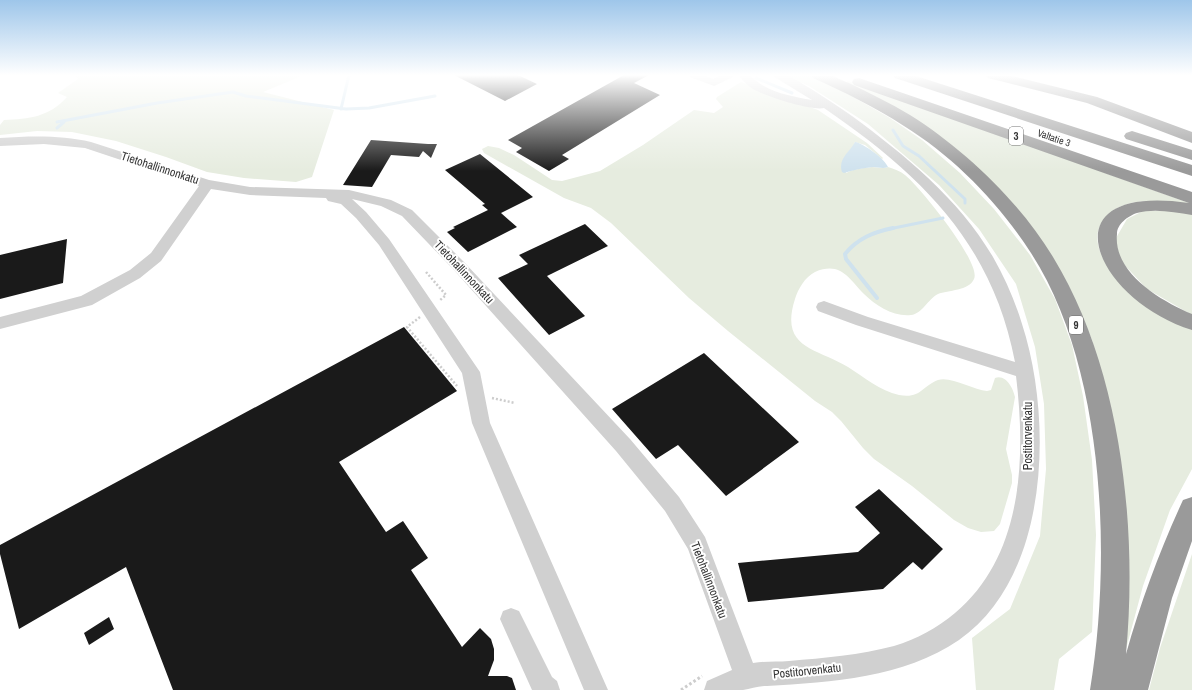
<svg xmlns="http://www.w3.org/2000/svg" width="1192" height="690" font-family="'Archivo Narrow',sans-serif">
<style>
.green{fill:#e6ecdf}
.water{fill:#cfe2ee}
.lines{fill:none;stroke-linecap:round;stroke-linejoin:round}
.stream-far1{stroke:#cfe2ee;stroke-width:3}
.stream{stroke:#cfe2ee;stroke-width:4}
.building{fill:#1a1a1a}
.path-far1{stroke:#cdcdcd;stroke-width:2.5;stroke-dasharray:2 2;stroke-linecap:butt}
.path{stroke:#cdcdcd;stroke-width:3;stroke-dasharray:2.5 2.5;stroke-linecap:butt}
.minor{fill:#d0d0d0;fill-rule:evenodd}
.highway{fill:#9a9a9a;fill-rule:evenodd}
.labels{text-anchor:middle;dominant-baseline:central;stroke-width:4;stroke-linejoin:round;paint-order:stroke}
.far-street-label{font-size:10px;fill:#333;stroke:#fff}
.shield{fill:#fff;stroke:#707070;stroke-width:1}
.shield-label{font-size:11px;font-weight:bold;fill:#333}
.street-label{font-size:12px;fill:#333;stroke:#fff}
</style>
<rect width="100%" height="100%" fill="#fff"/>
<path class="green" d="M75,75H304L263,92L334,110L312,177L296,182L244,178L207,172L166,157L116,141L72,132L37,131L0,135V125L4,120C29,119 49,117 67,97L58,93L78,79Z
M785,75H806L834,86L890,118L922,140L960,173L994,209L1030,255L1055,299L1072,345L1083,396L1092,460L1096,535L1092,632L1059,659L1054,690H976L972,638L1010,609L1040,536L1046,469L1044,404L1035,347L1016,284L979,229L939,185L868,124L809,86Z
M848,81L1192,204C1161,201 1114,193 1099,228C1094,241 1101,257 1109,268C1114,275 1125,280 1132,284C1152,298 1172,312 1192,326V469L1170,510L1143,586L1122,664L1111,409L1092,340L1074,298L952,150L844,84Z
M741,82L818,110L867,143L883,158L882,159L865,145L855,142L853,147L848,152L846,173C853,169 864,168 872,167C878,167 883,169 888,167C894,169 900,171 905,175C919,186 982,263 974,279C969,291 948,290 938,294C928,299 922,314 911,315C894,317 876,306 864,294C849,279 841,261 815,272C805,277 798,289 795,299C779,349 817,348 848,367C864,377 880,391 899,395C921,399 922,386 938,380C951,376 973,390 987,391L991,390L995,378C1006,374 1013,388 1015,397L1006,449L1012,475V483L1000,524L994,531L981,532L968,528L954,520L912,486L874,459L863,448L841,421L832,412L815,401L728,331L689,298L611,223L591,208L564,198L484,153L482,149L488,146L499,148L514,155L552,180L562,181L600,171L643,145L694,110L714,113L723,107L716,99L717,97Z
M1143,211H1175L1192,214V315L1147,289L1116,256V238L1127,219Z
M1192,554V690H1149L1160,648Z"/>
<path class="water" d="M855,142C863,143 885,159 888,167C883,169 878,167 873,167C863,168 853,170 844,173L842,172C838,158 850,152 855,142Z"/>
<g class="lines">
<path class="stream-far1" d="M756,78L792,93
M341,109L349,75
M57,122L157,103L233,92L246,96L346,109L369,108L435,96
M57,128L64,122
M893,130L903,146L919,156L965,199V203
M889,229L943,218"/>
<path class="stream" d="M877,298L846,259L845,254C858,238 874,232 893,228"/>
</g>
<path class="building" d="M454,75H518L537,84L505,101Z
M624,75H649L634,83L660,95L562,155L569,159L549,171L516,152L522,148L508,140Z
M371,140L428,144H437L431,158L423,151L419,157L391,155L372,187L343,185Z
M480,154L533,197L501,213L517,227L468,252L447,232L455,228L453,227L488,210L482,205L485,204L445,170Z
M585,224L608,246L547,276L585,316L549,335L498,278L528,264L519,255Z
M67,239L63,283L0,299V255Z
M404,327L457,391L339,462L386,532L403,521L428,558L411,570L462,647L480,628L491,639L494,649V660L488,676H507L512,678L516,690H173L126,567L19,629L0,554V545Z
M704,353L799,442L726,496L678,445L656,459L612,409Z
M879,489L943,549L922,570L913,562L883,589L748,602L738,563L858,552L880,533L855,507Z
M109,617L114,629L89,645L84,633Z"/>
<g class="lines">
<path class="path-far1" d="M426,272L446,295L439,301
M420,317L407,327L457,386
M492,398L515,403"/>
<path class="path" d="M681,690L702,676"/>
<path class="minor" d="M688,75H703L713,79L722,75H735L733,77L714,86L690,77Z
M740,75H750C765,92 791,96 812,100L771,75C776,75 781,74 786,75C792,77 798,81 803,84C820,94 836,105 852,116C905,155 959,199 993,257C1005,278 1015,301 1022,324C1053,419 1050,577 959,640C903,678 832,682 767,686C758,686 751,689 743,690C730,690 716,690 704,690L707,681L732,670L688,549L665,511L616,451L453,269L402,216L381,206L352,199L366,212L389,239L480,372L490,423L608,690H584L472,423L462,373L379,245L356,218L341,204L328,201L326,198L250,195L211,189L161,261L140,278L92,305L0,329V317L81,296L130,270L151,253L199,186L85,148L44,144L0,146V138C30,136 62,135 91,142L209,180L250,187L349,190L391,200L412,210L463,261L630,439L679,497L705,537L753,663C765,661 777,662 789,661C824,658 860,655 894,646C917,639 937,628 955,613C1023,556 1026,458 1016,376L856,325L818,311L816,307L818,303L824,301L868,317L1015,362C992,242 920,174 824,108C811,111 765,96 753,89C748,86 743,81 739,76Z
M511,608L519,611L552,677L557,681L560,690H532L500,619L503,611Z"/>
<path class="highway" d="M811,75C816,74 823,73 829,75C835,76 842,81 849,83C869,93 890,103 910,115C964,149 1020,202 1053,257C1121,368 1138,526 1126,654C1141,601 1160,550 1183,500L1192,497V541L1172,598L1148,690H1090C1112,559 1105,367 1031,253C999,203 954,157 904,126C875,107 844,92 813,78Z
M893,75H913L1192,165V176L895,78Z
M986,75H1008L1097,97L1192,132V143L1087,103L988,78Z
M859,78L1192,192V215C1174,212 1154,208 1137,213C1128,216 1117,224 1117,234C1113,273 1161,301 1192,314V330C1095,300 1042,182 1189,203L854,85L852,82L854,79Z
M1132,131L1192,150V160L1126,139L1124,136L1126,133Z"/>
</g>
<linearGradient id="sky" x2="0" y2="1"><stop stop-color="#9ec6ea"/><stop offset="0.44" stop-color="#fff"/><stop offset="1" stop-color="#fff" stop-opacity="0"/></linearGradient>
<rect width="1192" height="171" fill="url(#sky)"/>
<g class="labels">
<g class="far-street-label">
<text transform="translate(1054 138) rotate(19)">Valtatie 3</text>
</g>
<g class="shield">
<rect x="1009" y="127" width="14" height="18" rx="3"/>
<rect x="1069" y="316" width="14" height="18" rx="3"/>
</g>
<g class="shield-label">
<text x="1016" y="136">3</text>
<text x="1076" y="325">9</text>
</g>
<g class="street-label">
<text transform="translate(160 168) rotate(18)">Tietohallinnonkatu</text>
<text transform="translate(464 272) rotate(47)">Tietohallinnonkatu</text>
<text transform="translate(1028 436) rotate(-90)">Postitorvenkatu</text>
<text transform="translate(709 580) rotate(69)">Tietohallinnonkatu</text>
<text transform="translate(807 671) rotate(-6)">Postitorvenkatu</text>
</g>
</g>
</svg>
